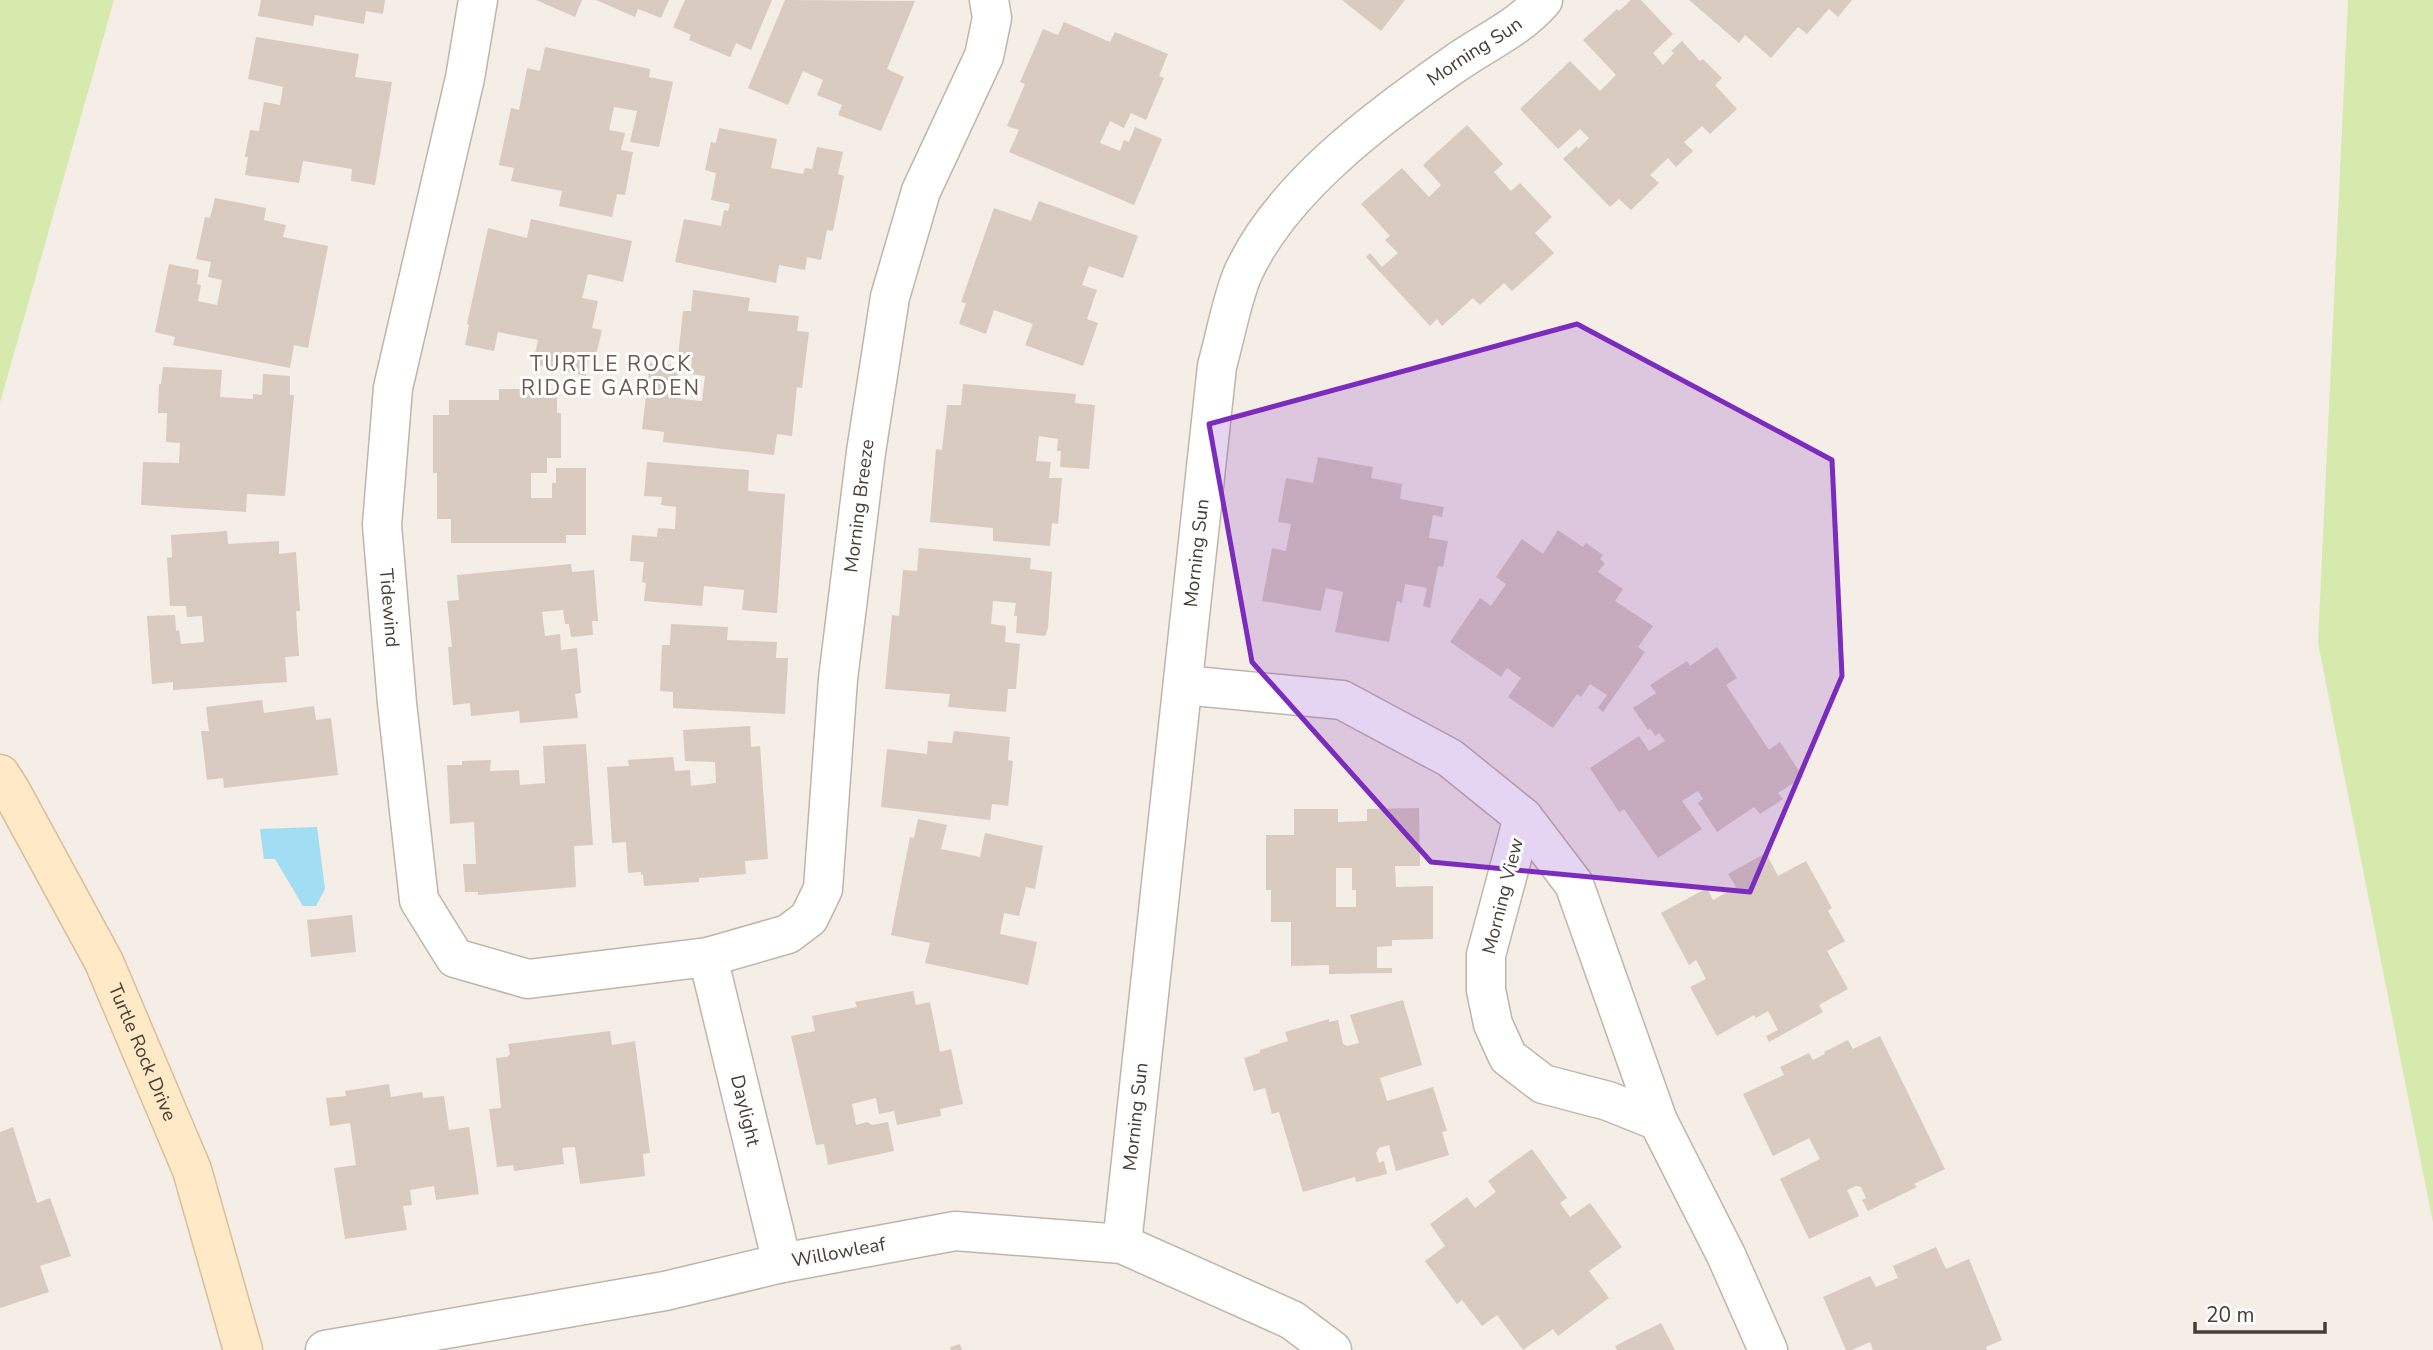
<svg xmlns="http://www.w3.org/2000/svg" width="2433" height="1350" font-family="'Nunito Sans',sans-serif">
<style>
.green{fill:#d7eaae}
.water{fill:#a1ddf3}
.building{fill:#d9cbbf;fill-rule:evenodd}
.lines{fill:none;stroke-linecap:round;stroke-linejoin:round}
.street-casing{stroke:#c0b5a9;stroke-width:41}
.secondary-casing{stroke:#d9be97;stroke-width:41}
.street{stroke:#fff;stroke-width:38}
.secondary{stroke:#ffe9c6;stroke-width:38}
.marked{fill:#7b2cbf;fill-opacity:0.2;stroke:#7b2cbf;stroke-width:5;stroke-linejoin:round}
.labels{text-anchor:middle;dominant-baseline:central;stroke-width:6;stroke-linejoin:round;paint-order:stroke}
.street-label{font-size:19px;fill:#473e36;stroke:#fff}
.neighbourhood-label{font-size:21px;letter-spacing:2px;fill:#6b5a4c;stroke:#fff}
</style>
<rect width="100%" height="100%" fill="#f4eee7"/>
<path class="green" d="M0,0H114L0,403Z
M2348,0H2433V1223L2318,643Z"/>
<path class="water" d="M317,827L325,889L316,906H303L275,859H264L260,829Z"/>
<path class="building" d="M261,0H385L383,14L366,11L364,24L315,15L313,26L258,16Z
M536,0H582L575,17Z
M596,0H669L661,18L638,9L635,17Z
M685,0H772L751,50L736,43L730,57L689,40L691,35L673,27Z
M785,0L915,1L887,69L904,77L881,131L838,115L842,105L817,95L823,80L803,71L788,105L748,88Z
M1342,0H1405L1381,31Z
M1631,0H1641L1673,34L1653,53L1663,65L1674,53L1671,51L1682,41L1700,61L1703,59L1722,78L1715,85L1737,109L1710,134L1702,126L1684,142L1693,151L1676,167L1668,158L1650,175L1659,183L1631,210L1619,199L1610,207L1563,159L1577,146L1578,149L1589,138L1580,129L1558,149L1520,109L1570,61L1600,91L1616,75L1583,40L1617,9L1619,11Z
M1689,0H1852L1838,17L1829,9L1807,34L1798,27L1771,58L1745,35L1739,43Z
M1064,22L1110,42L1115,32L1168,54L1159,76L1164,78L1146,120L1131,113L1124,128L1110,121L1100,143L1120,151L1124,140L1129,142L1135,127L1162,139L1134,205L1009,152L1019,130L1007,126L1025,84L1020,82L1043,29L1058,35Z
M256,37L359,54L355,77L392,82L375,185L351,181L352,169L303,161L299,183L245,175L248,157H245L250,130L259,131L264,102L280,105L283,87L248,79Z
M545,47L650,69L649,77L673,82L659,147L630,142L637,111L614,107L609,130L625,133L621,150L633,152L625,195L617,194L612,217L559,206L562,191L511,181L514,168L499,165L511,108L519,110L527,68L540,71Z
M1467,125L1503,164L1494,172L1511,191L1520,183L1552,217L1535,233L1554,253L1512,291L1504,283L1480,305L1473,298L1442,326L1437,319L1430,326L1366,257L1370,253L1382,267L1398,253L1385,240L1390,236L1361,204L1402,168L1429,197L1441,185L1423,165Z
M719,128L777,139L771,168L803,174L805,168L812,169L817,147L843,152L838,174L844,176L833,231L827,230L821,260L807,257L805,270L779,265L776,283L675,262L684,219L721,226L724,210L728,211L730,204L711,200L716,173L705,170L711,142L716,143Z
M215,198L266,208L264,220L286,225L283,237L328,246L308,348L294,345L290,368L173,345L175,337L155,332L169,264L199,270L197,284L201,285L198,301L217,305L222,280L208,277L211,262L196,259L205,217L210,218Z
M1039,201L1138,236L1123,278L1089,266L1082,285L1097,290L1087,319L1098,323L1083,366L1025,345L1033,324L994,310L986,334L959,324L966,303L961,302L994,208L1031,221Z
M531,219L632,241L623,282L588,274L582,298L598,301L592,328L602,330L595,360L589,358L586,376L533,364L538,340L498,332L494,351L465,345L469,325L467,324L488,228L527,238Z
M693,290L750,298L748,311L799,316L797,331L809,332L802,388L797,387L792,436L777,434L774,455L663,442L664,432L642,429L650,363L679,366L676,385L682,386L681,399L702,401L705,376L690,374L692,359L678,357L683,311H691Z
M163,367L222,370L220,397L253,399V394L262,395L263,374L290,376V395H294L285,496L247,494L246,512L141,505L143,462L179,463L180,443L166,442L167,413H158L159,384H161Z
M963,384L1076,394L1075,403L1095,405L1089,469L1060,467L1061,451H1057L1058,439L1039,436L1036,461L1051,462L1049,478H1062L1058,524L1052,523L1050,546L993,541V528L930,522L936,449L942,450L947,405H961Z
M499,389H557V413H561V458H547V473H531V498H552V483H556V468H586V535H566V543H451V519H437V473H433V415H449V400H499Z
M1318,457L1373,467L1371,478L1402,484L1400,499L1444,507L1442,517L1433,515L1429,538L1448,541L1443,567L1438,566L1430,608L1423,606L1427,588L1405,584L1402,603L1397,601L1389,642L1335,632L1343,592L1326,588L1321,611L1262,601L1272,548L1286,551L1291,524L1278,522L1286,478L1313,483Z
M647,462L749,470L748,491L785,494L777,613L742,610L744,590L704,586L702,606L644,601L646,583L642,582L644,562L630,561L632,535L657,537L658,528L675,529L676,507L661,505L662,497L644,496Z
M1558,530L1583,547L1586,543L1603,555L1600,559L1605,563L1598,572L1623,589L1615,601L1653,626L1638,647L1645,652L1603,712L1598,708L1607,695L1590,684L1581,697L1577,694L1553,728L1508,697L1521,678L1507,668L1501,677L1450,642L1480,598L1491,606L1506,584L1496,577L1522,539L1543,554Z
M227,531L228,544L279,541V554L296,552L300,611H296L299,656L285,657L287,682L173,690V682L152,684L147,616L175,615L176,631L179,630L181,644L204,642L202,616L187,617L186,606H170L167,558L172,557L171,535Z
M919,548L1031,558L1030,569L1052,572L1048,628L1045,636L1016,633L1017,616H1014L1016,603L993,601L991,624L1006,626L1005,642L1020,644L1016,689H1008L1006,712L948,707L950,694L885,689L892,615L899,616L903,570L917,571Z
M571,564L572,572L594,570L598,621H592L593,635L571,637L569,624H565L563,610L542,612L545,636L560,634L561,650L577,648L581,693L575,694L578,718L520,723L519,711L471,716L470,703L453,705L448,647H452L447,601L459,600L457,575Z
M671,624L728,627L727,640L777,642L776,658H788L785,714L673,708V692L660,691L662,645H670Z
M1717,647L1737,678L1726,685L1769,750L1780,742L1803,777L1778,793L1783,799L1760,814L1754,807L1717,832L1698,803L1703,799L1698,791L1682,801L1702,829L1658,858L1624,809L1619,812L1590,768L1639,736L1649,751L1665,741L1659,733L1655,736L1650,728L1648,730L1633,708L1656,693L1650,685L1687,661L1690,666Z
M262,700L264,713L314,706L316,720L331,718L338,775L224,788L223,778L207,780L201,731H209L206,707Z
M750,726L751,747L760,746L768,859L745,861L746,874L699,878V882L644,886L643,874L641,875V872L628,873L626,842L612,843L607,767L629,766L628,760L673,757L675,771L690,770L691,786L716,783L715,762L685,761L683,730Z
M954,731L1010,737L1008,760L1013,761L1008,806L992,804L990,820L881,807L887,749L927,754L928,741L952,743Z
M586,744L593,845L574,846L576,887L478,895V892H465L463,864H476L474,822L450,824L447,765H462V761L491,760L490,771L519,770L520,785L545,783L543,746Z
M1419,808L1420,866H1395L1396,887L1433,886V939L1392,940V946L1377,947V968H1392V973L1329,974V965L1291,966V922H1271V890H1266V835H1294V809H1338V822L1367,821V809ZM1336,868H1352V890H1356V907H1336Z
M918,819L947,825L941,849L980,857L985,833L1043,846L1035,889L1026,887L1019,916L1004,913L1000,934L1037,942L1028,985L925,963L930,943L891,935L910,837L914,838Z
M1766,853L1778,876L1806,861L1832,908L1828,911L1845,941L1827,951L1848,989L1819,1005L1823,1012L1769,1042L1766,1036L1778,1030L1768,1011L1756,1018L1754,1015L1717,1036L1690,987L1706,979L1696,960L1689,965L1661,913L1707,888L1713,900L1736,887L1728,874Z
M352,915L356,952L311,957L307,920Z
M913,991L916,1005L930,1002L940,1052L951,1049L963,1104L940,1109L941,1116L897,1125L894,1111L879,1114L876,1098L852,1104L856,1125L867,1122L872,1125L888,1122L894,1151L828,1165L824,1144L816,1145L791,1036L815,1031L812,1016L857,1007L855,1002Z
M1403,1000L1422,1065L1380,1078L1387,1101L1433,1087L1447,1131L1442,1132L1449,1155L1396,1171L1389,1145L1379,1148L1376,1153L1379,1163L1384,1161L1387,1174L1356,1182L1355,1177L1303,1192L1279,1112L1272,1114L1265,1088L1254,1091L1244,1058L1260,1053V1050L1288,1041L1285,1032L1329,1019V1022L1338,1020L1343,1044L1347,1046L1359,1043L1350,1015Z
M610,1031L612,1045L635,1041L650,1153L643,1154L645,1176L580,1184L575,1147L562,1148L564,1164L514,1171L513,1165L497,1167L489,1109L501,1108L496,1058L507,1057L510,1054L508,1044Z
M1880,1036L1945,1169L1914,1184L1917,1187L1868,1211L1862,1200L1866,1198L1861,1187L1856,1186L1847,1190L1859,1216L1809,1239L1780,1179L1820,1159L1809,1138L1773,1156L1743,1094L1784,1075L1780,1067L1809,1053L1813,1060L1825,1054L1824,1052L1848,1040L1853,1049Z
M389,1084L391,1097L422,1092L423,1098L444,1096L449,1130L469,1127L479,1194L436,1200L434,1186L410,1190L412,1205L403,1206L407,1230L345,1239L334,1168L356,1165L350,1123L330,1126L326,1098L346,1096L345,1091Z
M13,1127L37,1203L50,1198L71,1256L40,1266L49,1292L0,1308V1132Z
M1532,1149L1567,1198L1560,1203L1570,1217L1590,1203L1622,1247L1589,1271L1609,1298L1558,1336L1553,1329L1523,1350L1497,1315L1482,1326L1462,1300L1457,1304L1425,1261L1445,1246L1430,1224L1467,1197L1475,1208L1496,1192L1488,1181Z
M1936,1247L1946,1269L1969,1259L2002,1340L1986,1347L1987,1350H1873L1870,1342L1852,1350H1846L1823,1297L1870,1276L1876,1287L1898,1278L1893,1266Z
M1661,1323L1675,1350H1617L1615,1346Z
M960,1344L962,1350H951L950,1347Z"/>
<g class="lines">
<g class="street-casing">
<g id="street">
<path id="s1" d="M478,0L465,78L393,388L382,525L397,703L419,900L455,958L528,979L708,957L788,934L809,918L823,889L838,679L866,452L890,297L921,191L984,56L992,18L989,0"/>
<path d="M1183,685L1342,700L1450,758L1523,817L1574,884L1658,1121L1726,1255L1768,1350"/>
<path d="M1523,817L1486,955V990L1493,1024L1508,1057L1543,1084L1608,1101L1658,1121"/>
<path id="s2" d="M708,957L782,1263"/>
<path id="s3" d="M1122,1244L1217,366C1225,338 1232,298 1243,273C1282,188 1378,117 1453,65C1485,42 1517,30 1543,0"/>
<path id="s4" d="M325,1350L665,1291L782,1263L955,1231L1122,1244L1292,1320L1332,1350"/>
</g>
</g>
<g class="secondary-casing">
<g id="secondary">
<path id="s5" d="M0,774L11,791L104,962L192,1170L243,1350"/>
</g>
</g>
<use href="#street" class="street"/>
<use href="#secondary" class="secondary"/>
</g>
<path class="marked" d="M1577,324L1832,460L1842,676L1750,892L1431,862L1252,662L1209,424Z"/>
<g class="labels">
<g class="street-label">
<text stroke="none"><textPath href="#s3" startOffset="1304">Morning Sun</textPath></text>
<text stroke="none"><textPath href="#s1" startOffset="1764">Morning Breeze</textPath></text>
<text stroke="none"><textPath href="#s3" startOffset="695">Morning Sun</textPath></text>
<text stroke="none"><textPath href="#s1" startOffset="618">Tidewind</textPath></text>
<text transform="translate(1503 896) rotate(-76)">Morning View</text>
<text stroke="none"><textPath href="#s5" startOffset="313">Turtle Rock Drive</textPath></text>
<text stroke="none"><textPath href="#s2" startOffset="158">Daylight</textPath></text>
<text stroke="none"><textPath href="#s3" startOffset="128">Morning Sun</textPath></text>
<text stroke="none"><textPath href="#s4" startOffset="523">Willowleaf</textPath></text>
</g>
<g class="neighbourhood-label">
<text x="611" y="364">TURTLE ROCK<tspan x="611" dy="24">RIDGE GARDEN</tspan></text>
</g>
</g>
<path d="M2195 1322v10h130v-10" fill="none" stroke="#473e36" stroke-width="3.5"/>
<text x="2206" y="1322" font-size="21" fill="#473e36" stroke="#ffffff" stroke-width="5" paint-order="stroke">20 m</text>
</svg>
